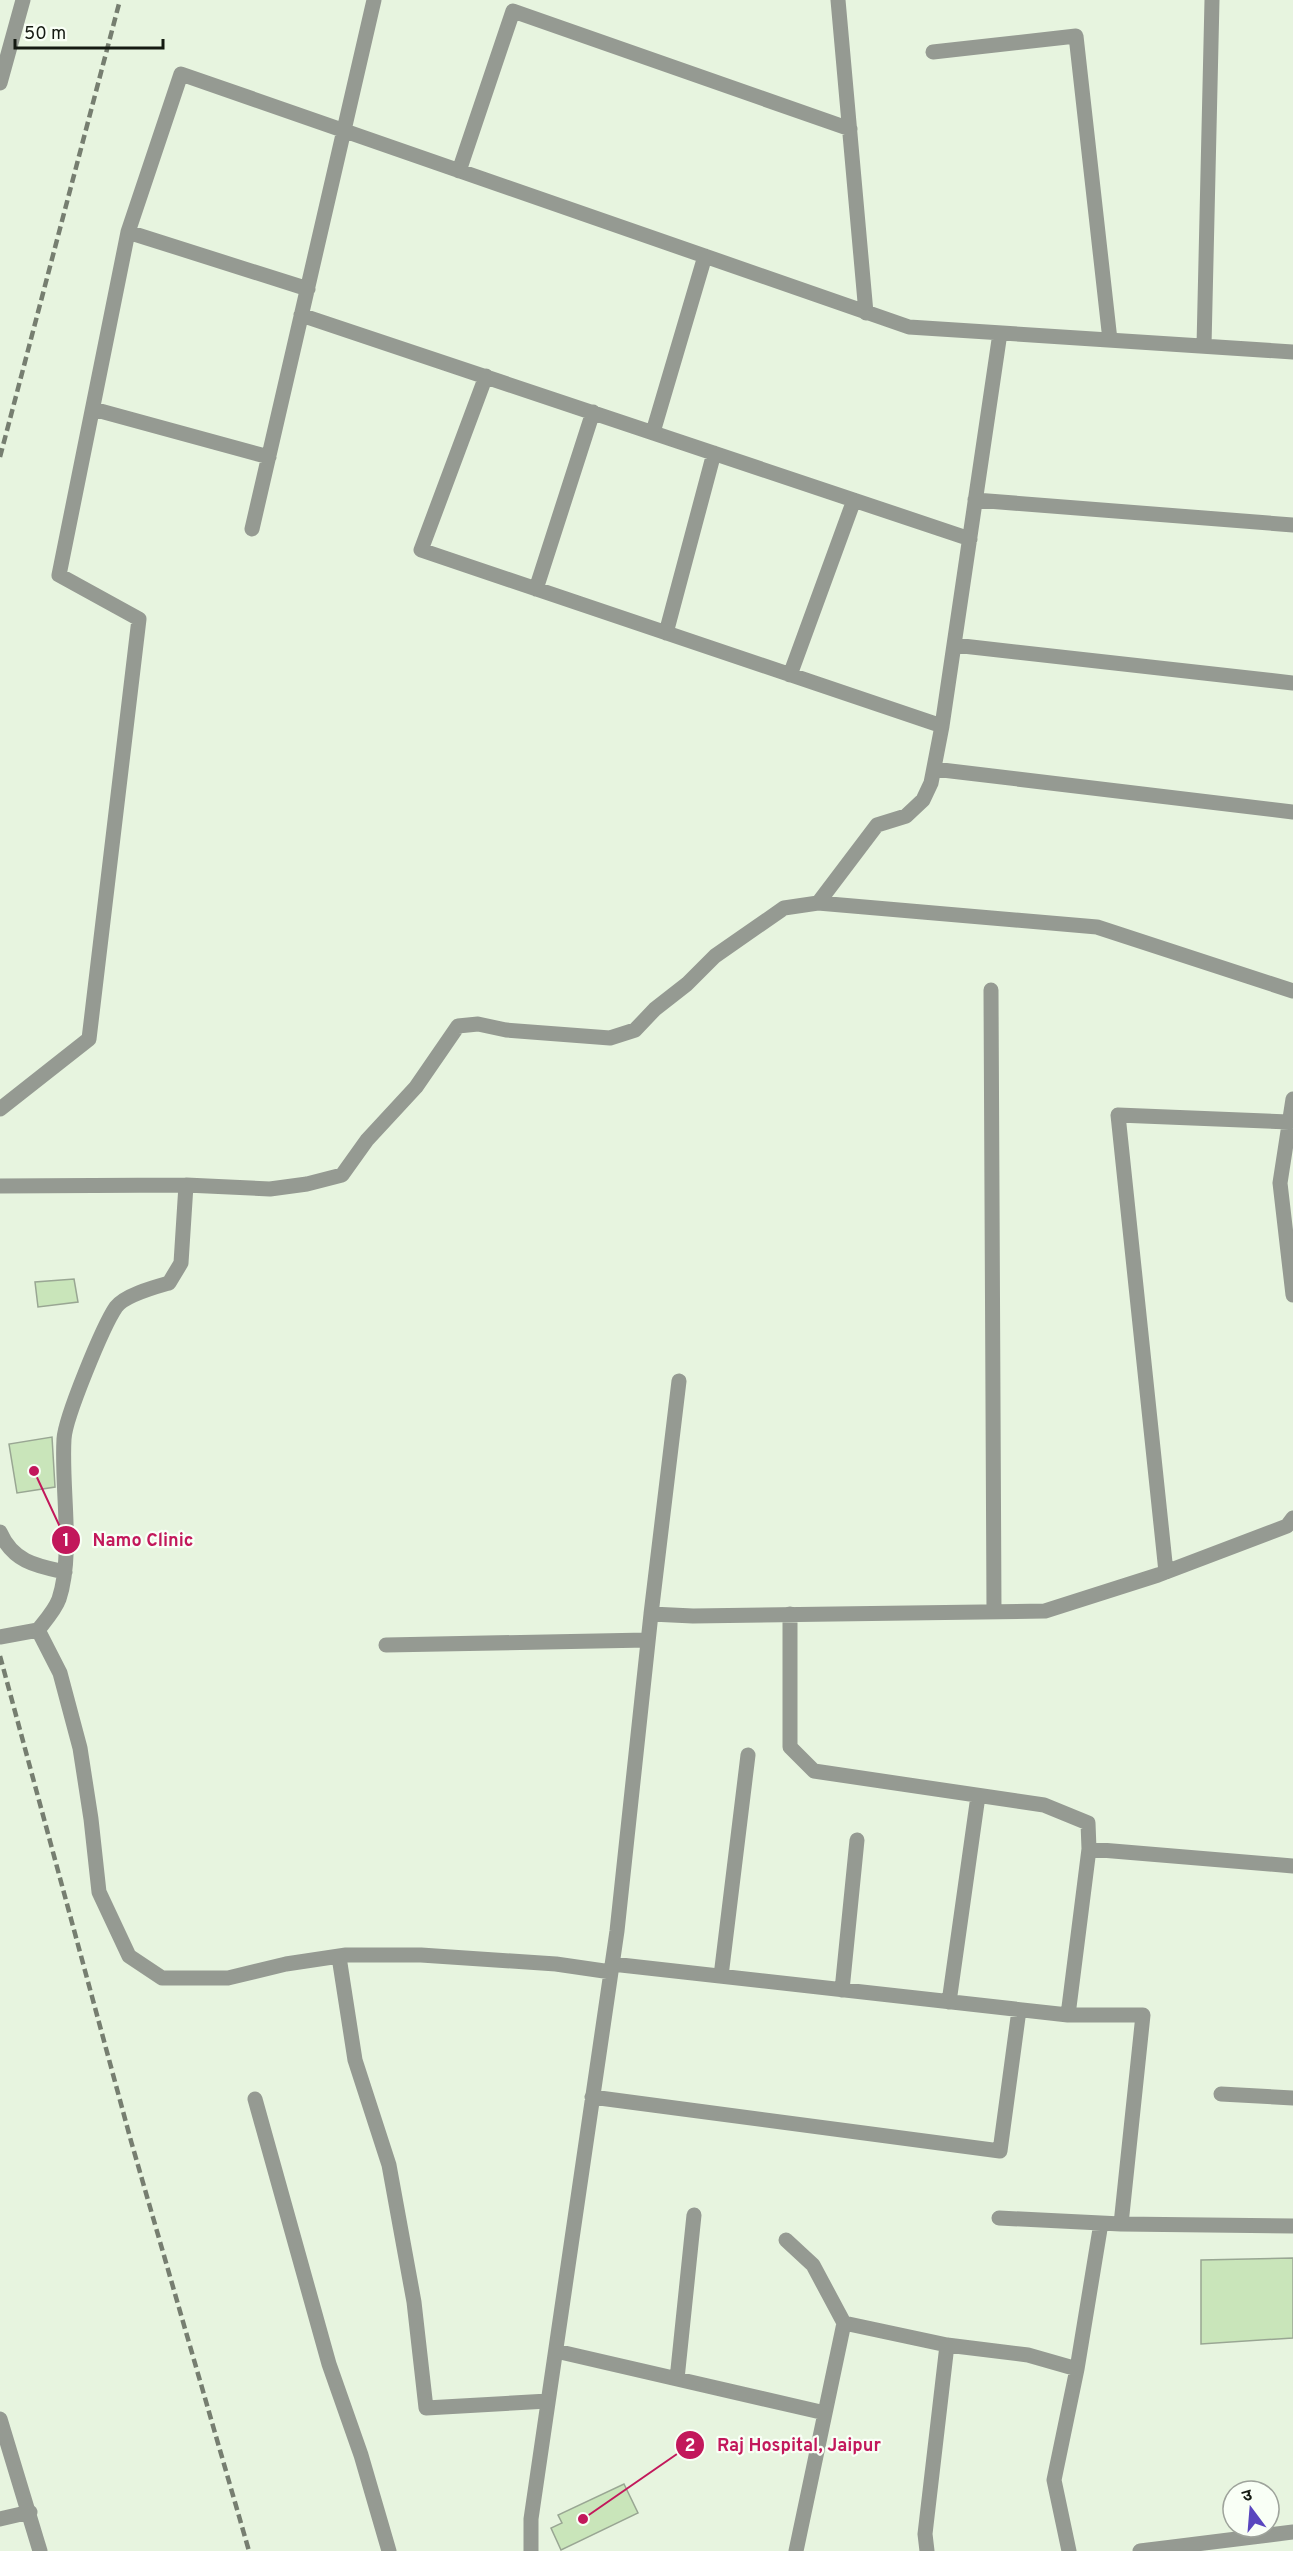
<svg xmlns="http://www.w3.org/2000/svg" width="1293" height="2551" font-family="Overpass,'Noto Sans Devanagari',sans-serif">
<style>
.building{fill:#c9e5ba;stroke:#99a693;stroke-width:1.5}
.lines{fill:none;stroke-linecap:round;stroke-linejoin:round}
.minor{stroke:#959a92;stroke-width:15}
.tertiary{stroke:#959a92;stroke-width:15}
.rail{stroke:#767e70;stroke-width:4.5;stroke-dasharray:9 4.5;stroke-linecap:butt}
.leader{fill:none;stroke:#c2185b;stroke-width:2}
.callout-dot{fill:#c2185b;stroke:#f9fff6;stroke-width:2}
.mark-label{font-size:18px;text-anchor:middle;font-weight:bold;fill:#fff}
.callout-label{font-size:18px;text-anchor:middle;font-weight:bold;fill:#c2185b;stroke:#f9fff6;stroke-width:4.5;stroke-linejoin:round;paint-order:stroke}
</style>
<rect width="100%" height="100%" fill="#e7f4df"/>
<path class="building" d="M74,1279L78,1302L38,1307L35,1282Z
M52,1437L55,1487L17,1493L9,1444Z
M1293,2258V2338L1201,2344V2260Z
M624,2484L638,2513L561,2550L551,2528L562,2523L558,2515Z"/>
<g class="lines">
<path class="minor" d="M838,0L866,313
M933,52L1076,36L1110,340
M459,171L513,11L850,129
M128,232L308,289
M301,315L970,539
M1204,346L1212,0
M486,376L421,550L942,726
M93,409L269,457
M653,432L705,256
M975,500L1293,525
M252,529L374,0
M536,589L593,412
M666,633L714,453
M954,645L1293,683
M790,675L854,500
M934,769L1293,812
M818,903L877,825L906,816L923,800L931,783L942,726L1000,333
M991,990L994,1610
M1293,1099L1280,1183L1293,1295
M0,1109L89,1039L139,619L59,575L128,232L181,74L909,327L1293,352
M0,1186L186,1185
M0,1532C13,1562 37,1566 65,1572
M1166,1572L1118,1115L1289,1122
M651,1614L679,1381
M790,1614V1747L814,1771L1044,1805L1088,1823L1089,1849L1068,2015
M38,1630C45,1621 55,1610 59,1599C74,1553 61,1489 64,1439C65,1418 103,1326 116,1307C125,1295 155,1287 169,1283L181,1263L186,1185L270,1189L307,1184L342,1175L367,1140L416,1087L458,1026L478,1024L506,1030L610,1038L635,1030L655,1009L687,984L715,956L784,908L818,903L1097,927L1293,991
M0,1637L38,1630L60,1673L80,1748L91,1819L99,1892L129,1956L162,1978H228L286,1964L346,1955H421L556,1964L611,1972
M386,1645L647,1640
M1089,1849L1293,1866
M339,1957L355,2060L389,2165L414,2302L426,2408L548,2401
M612,1964L1068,2015H1143L1121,2224L1101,2223L1077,2369L1054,2480L1069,2551
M721,1976L748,1755
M842,1990L857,1840
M949,2002L978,1796
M1221,2094L1293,2098
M592,2097L1000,2151L1019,2010
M255,2099L329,2364L361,2455L389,2551
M999,2218L1101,2223
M1121,2224L1293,2226
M786,2240L813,2265L844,2323L796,2551
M844,2323L947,2345L1028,2355L1077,2369
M556,2351L825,2413
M677,2379L694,2215
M0,2419L40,2551
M0,2519L30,2512
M531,2551V2519L617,1931L651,1614L693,1616L1045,1611L1158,1575L1287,1526L1293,1518
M927,2551L925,2534L947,2345
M1140,2551L1293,2532"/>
<path class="tertiary" d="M0,83L23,0"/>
<path class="rail" d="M0,457L120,0
M0,1656L131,2141L249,2551"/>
</g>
<path class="leader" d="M34 1471L66 1540M583 2519L690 2445"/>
<g class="callout-dot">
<circle cx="34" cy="1471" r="6"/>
<circle cx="583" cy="2519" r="6"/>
<circle cx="66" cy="1540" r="15"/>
<circle cx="690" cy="2445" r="15"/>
</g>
<g class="mark-label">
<text x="66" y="1546">1</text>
<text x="690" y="2451">2</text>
</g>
<g class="callout-label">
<text x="143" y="1546">Namo Clinic</text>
<text x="799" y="2451">Raj Hospital, Jaipur</text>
</g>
<g transform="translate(1251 2509) rotate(344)"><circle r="28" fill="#f9fff6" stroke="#9ea39b" stroke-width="1.5"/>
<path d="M0-4.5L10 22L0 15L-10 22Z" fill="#5946be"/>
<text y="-9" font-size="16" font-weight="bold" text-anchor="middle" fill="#151a12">उ</text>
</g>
<path d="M15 39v9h148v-9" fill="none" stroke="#151a12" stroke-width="3"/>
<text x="24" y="39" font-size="18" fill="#151a12" stroke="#f9fff6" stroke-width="4.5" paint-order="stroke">50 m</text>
</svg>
